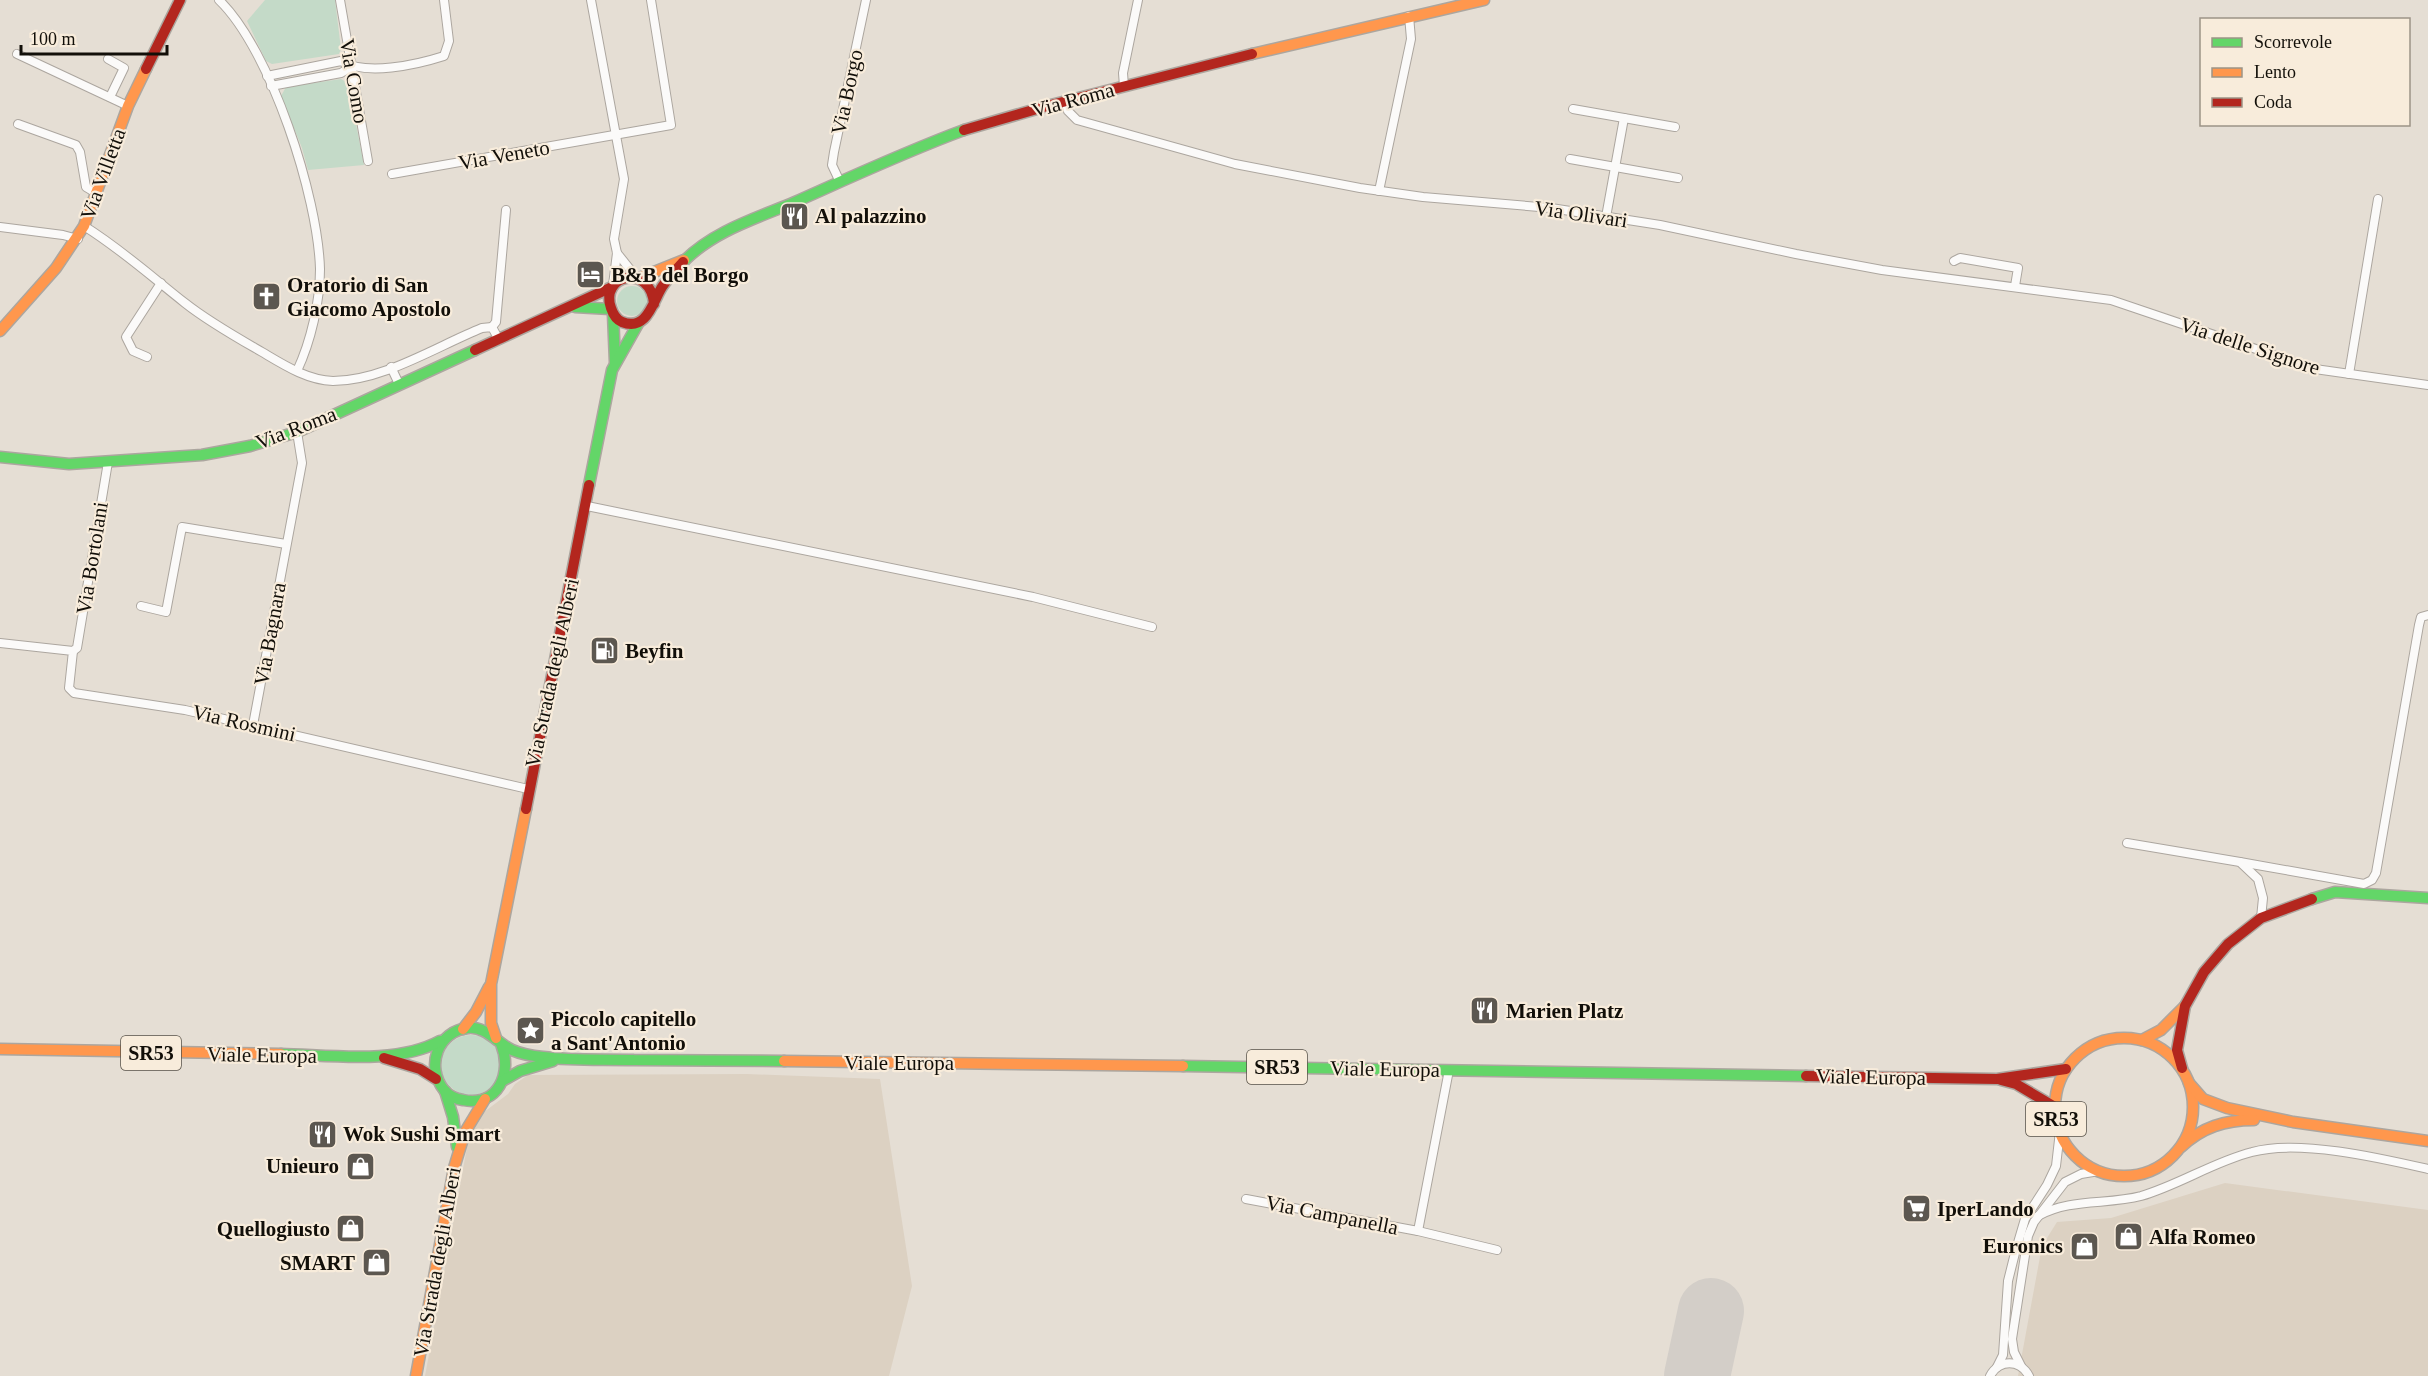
<svg xmlns="http://www.w3.org/2000/svg" width="2428" height="1376" font-family="Georgia,serif">
<style>
.industrial{fill:#dcd1c2}
.green{fill:#c4dac8}
.lines{fill:none;stroke-linecap:round;stroke-linejoin:round}
.runway{stroke:#d3cec8;stroke-width:66}
.street-casing{stroke:#aca69f;stroke-width:10}
.fast-casing{stroke:#aca69f;stroke-width:13}
.slow-casing{stroke:#aca69f;stroke-width:13}
.jam-casing{stroke:#aca69f;stroke-width:13}
.street{stroke:#fbfaf9;stroke-width:8}
.fast{stroke:#63d668;stroke-width:10}
.slow{stroke:#ff974d;stroke-width:10}
.jam{stroke:#b3261e;stroke-width:10}
.labels{text-anchor:middle;stroke-width:4.5;stroke-linejoin:round;paint-order:stroke}
.shield{fill:#f8ecdb;stroke:#575148;stroke-width:1.5}
.shield-label{font-size:20px;font-weight:bold;fill:#120f09}
.street-label{font-size:21px;fill:#120f09;stroke:#f8ecdb}
.poi-label{font-size:21px;font-weight:bold;fill:#120f09;stroke:#f8ecdb;text-anchor:start}
</style>
<rect width="100%" height="100%" fill="#e5ded4"/>
<g class="industrial">
<path d="M747,1074L880,1079L912,1286L889,1376H425L470,1131L476,1118L508,1094L515,1084L528,1075Z"/>
<path d="M2225,1183L2428,1210V1376H2018L2042,1246L2057,1222L2111,1218Z"/>
</g>
<g class="green">
<path d="M265,0H335L341,49L339,54L272,64L266,61L247,21Z"/>
<path d="M341,79L348,83L364,165L308,170L302,148L281,96L286,87Z"/>
<circle cx="632" cy="301" r="15"/>
<circle cx="471" cy="1065" r="30"/>
</g>
<g class="lines">
<path class="runway" d="M1697,1376L1711,1311"/>
<defs>
<g id="street">
<path d="M219,0C271,50 318,197 320,269C320,302 311,341 297,371"/>
<path d="M340,0L368,161"/>
<path d="M591,0L624,179L614,239L617,253L613,285"/>
<path d="M17,54L128,106"/>
<path d="M108,59L124,68L110,97"/>
<path d="M267,76L341,61C366,76 416,65 444,56L449,41L444,0"/>
<path d="M271,86L341,73L351,67"/>
<path d="M1124,86L1123,73L1138,0"/>
<path d="M1065,101L1068,111L1077,120L1235,164L1360,188L1423,197L1551,208L1660,225L1796,254L1882,270L2111,300L2315,369L2428,385"/>
<path d="M1573,109L1675,127"/>
<path d="M18,124L76,145L80,152L86,187L96,193"/>
<path d="M1570,159L1678,178"/>
<path d="M392,174L671,125L651,0"/>
<path d="M840,182L832,165L834,152L866,0"/>
<path d="M1379,191L1411,39L1409,16"/>
<path d="M1606,217L1624,118"/>
<path d="M84,226C121,249 152,277 185,303C209,322 236,337 262,352C284,365 307,380 333,381C383,381 437,346 482,328L492,327L499,340"/>
<path d="M0,227L63,235L78,239"/>
<path d="M617,253L637,278"/>
<path d="M1954,261L1960,258L2018,268L2015,286"/>
<path d="M492,327L496,322L506,210"/>
<path d="M147,357L133,351L126,337L161,283"/>
<path d="M391,367L399,384"/>
<path d="M2349,374L2378,199"/>
<path d="M587,506L1033,597L1152,627"/>
<path d="M141,606L166,612L182,527L286,544"/>
<path d="M0,643L73,651L69,688L74,693L185,710L528,789"/>
<path d="M73,651L77,648L108,462"/>
<path d="M253,725L302,463L297,432"/>
<path d="M2127,843L2240,862L2258,879L2263,898L2261,918"/>
<path d="M2240,862L2364,884L2372,880L2376,873L2419,625L2421,617L2428,615"/>
<path d="M1246,1199L1418,1231L1449,1070"/>
<path d="M2038,1216C2070,1198 2107,1205 2141,1196C2179,1185 2213,1162 2252,1152C2298,1139 2380,1158 2428,1169"/>
<path d="M1418,1231L1497,1250"/>
<path d="M2021,1366L2014,1352L2012,1339L2028,1236L2034,1222L2065,1182L2081,1174L2099,1171"/>
<path d="M1997,1367L2003,1355L2008,1281L2015,1253L2025,1219L2047,1185L2056,1166L2060,1131"/>
<path d="M1990,1376C1999,1359 2020,1359 2029,1376"/>
</g>
<g id="fast">
<path d="M683,262C713,231 757,218 795,202C851,177 907,151 964,130"/>
<path d="M575,307L610,309"/>
<path d="M613,314L615,362"/>
<path d="M0,457L69,464L202,455L250,446L297,432L475,350"/>
<path d="M589,485L612,370L639,322"/>
<path d="M2312,899L2335,892L2428,898"/>
<path d="M501,1044C513,1073 498,1107 463,1100C456,1099 449,1096 444,1090C425,1066 438,1031 468,1028C486,1026 497,1043 512,1050C521,1054 532,1056 543,1057C573,1061 603,1059 634,1060C684,1060 734,1061 784,1061"/>
<path d="M281,1054C330,1055 396,1065 440,1041"/>
<path d="M1183,1066L1806,1076"/>
<path d="M504,1080L520,1071L553,1061"/>
<path d="M445,1091L453,1117L457,1147"/>
</g>
<g id="slow">
<path d="M1252,54L1484,0"/>
<path d="M639,278L684,260"/>
<path d="M0,331L56,268L84,226L128,106L146,69"/>
<path d="M463,1029L476,1012L489,987"/>
<path d="M496,1038L491,1023V984L526,809"/>
<circle cx="2124" cy="1107" r="69"/>
<path d="M2142,1040L2161,1030L2185,1006"/>
<path d="M0,1049L281,1054"/>
<path d="M784,1061L1183,1066"/>
<path d="M2189,1083L2203,1099L2227,1108L2293,1122L2428,1141"/>
<path d="M2181,1147C2202,1127 2225,1120 2254,1120"/>
<path d="M416,1376L454,1168L465,1132L485,1099"/>
</g>
<g id="jam">
<path d="M146,69L180,0"/>
<path d="M964,130L1047,106L1252,54"/>
<path d="M654,304C651,263 599,274 611,308C613,314 617,320 622,322C647,332 653,301 662,287C668,278 676,270 683,262"/>
<path d="M475,350L612,287"/>
<path d="M526,809L589,485"/>
<path d="M384,1058L420,1069L436,1079"/>
<path d="M2182,1068L2177,1050L2185,1006L2204,972L2228,944L2261,918L2312,899"/>
<path d="M1806,1076L1997,1079L2066,1069"/>
<path d="M2001,1080L2016,1084L2055,1107"/>
</g>
</defs>
<use href="#street" class="street-casing"/>
<use href="#fast" class="fast-casing"/>
<use href="#slow" class="slow-casing"/>
<use href="#jam" class="jam-casing"/>
<use href="#street" class="street"/>
<use href="#fast" class="fast"/>
<use href="#slow" class="slow"/>
<use href="#jam" class="jam"/>
</g>
<defs>
<symbol id="restaurant-square" viewBox="-11 -11 22 22"><rect x="-9" y="-9" width="18" height="18" rx="4" fill="#5c5750" stroke="#f8ecdb"/><path d="M-5-6h1v4h1v-4h1v4h1v-4h1v5L-1.5 .5V6h-2V.5L-5-1ZM5-6V6H3V1.5H1.5Q1.5-4 5-6Z" fill="#fff"/></symbol>
<symbol id="hotel-square" viewBox="-11 -11 22 22"><rect x="-9" y="-9" width="18" height="18" rx="4" fill="#5c5750" stroke="#f8ecdb"/><path d="M-6-4.5h1.5V1H6V5H4.5V3h-9V5H-6ZM-4 0a1.8 1.8 0 1 1 3.6 0ZM.5 0V-2.5h3Q6-2.5 6 0Z" fill="#fff"/></symbol>
<symbol id="church-square" viewBox="-11 -11 22 22"><rect x="-9" y="-9" width="18" height="18" rx="4" fill="#5c5750" stroke="#f8ecdb"/><path d="M-1.2-6h2.4v3.5h3.3v2.4h-3.3V6h-2.4V-.1h-3.3v-2.4h3.3Z" fill="#fff"/></symbol>
<symbol id="fuel-square" viewBox="-11 -11 22 22"><rect x="-9" y="-9" width="18" height="18" rx="4" fill="#5c5750" stroke="#f8ecdb"/><path d="M-5.5-6h7V0h2V4h1.3V-2.5L3-4.5l.8-.8L6-3V5H2.5V1h-1V6h-7ZM-4.2-4.7v3.2H.2V-4.7Z" fill="#fff"/></symbol>
<symbol id="sight-square" viewBox="-11 -11 22 22"><rect x="-9" y="-9" width="18" height="18" rx="4" fill="#5c5750" stroke="#f8ecdb"/><path d="M0-6L1.8-2.2L6-1.7L2.9 1.2L3.7 5.4L0 3.3L-3.7 5.4L-2.9 1.2L-6-1.7L-1.8-2.2Z" fill="#fff"/></symbol>
<symbol id="shop-square" viewBox="-11 -11 22 22"><rect x="-9" y="-9" width="18" height="18" rx="4" fill="#5c5750" stroke="#f8ecdb"/><path d="M-5-2.5h2.3a2.7 3.5 0 0 1 5.4 0H5L5.5 6h-11ZM-1.5-2.5h3a1.5 2.3 0 0 0-3 0Z" fill="#fff"/></symbol>
<symbol id="supermarket-square" viewBox="-11 -11 22 22"><rect x="-9" y="-9" width="18" height="18" rx="4" fill="#5c5750" stroke="#f8ecdb"/><path d="M-6-5.5h2.5l.6 2H6L4.5 2H-2.5L-4.4-4H-6ZM-1.5 3.2a1.3 1.3 0 1 0 .1 0ZM3 3.2a1.3 1.3 0 1 0 .1 0Z" fill="#fff"/></symbol>
</defs>
<g fill-rule="evenodd">
<use href="#restaurant-square" x="778" y="200" width="33" height="33"/>
<use href="#hotel-square" x="574" y="258" width="33" height="33"/>
<use href="#church-square" x="250" y="280" width="33" height="33"/>
<use href="#fuel-square" x="588" y="634" width="33" height="33"/>
<use href="#restaurant-square" x="1468" y="994" width="33" height="33"/>
<use href="#sight-square" x="514" y="1014" width="33" height="33"/>
<use href="#restaurant-square" x="306" y="1118" width="33" height="33"/>
<use href="#shop-square" x="344" y="1150" width="33" height="33"/>
<use href="#supermarket-square" x="1900" y="1192" width="33" height="33"/>
<use href="#shop-square" x="334" y="1212" width="33" height="33"/>
<use href="#shop-square" x="2112" y="1220" width="33" height="33"/>
<use href="#shop-square" x="2068" y="1230" width="33" height="33"/>
<use href="#shop-square" x="360" y="1246" width="33" height="33"/>
</g>
<g class="labels">
<g class="shield">
<rect x="121" y="1036" width="60" height="34" rx="4.5"/>
<rect x="1247" y="1050" width="60" height="34" rx="4.5"/>
<rect x="2026" y="1102" width="60" height="34" rx="4.5"/>
</g>
<g class="shield-label">
<text x="151" y="1060">SR53</text>
<text x="1277" y="1074">SR53</text>
<text x="2056" y="1126">SR53</text>
</g>
<g class="street-label">
<text transform="translate(354 81) rotate(80)" y="7">Via Como</text>
<text transform="translate(847 92) rotate(-78)" y="7">Via Borgo</text>
<text transform="translate(1073 100) rotate(-15)" y="7">Via Roma</text>
<text transform="translate(504 155) rotate(-10)" y="7">Via Veneto</text>
<text transform="translate(103 174) rotate(-70)" y="7">Via Villetta</text>
<text transform="translate(1581 214) rotate(8)" y="7">Via Olivari</text>
<text transform="translate(2250 346) rotate(18)" y="7">Via delle Signore</text>
<text transform="translate(296 428) rotate(-21)" y="7">Via Roma</text>
<text transform="translate(92 558) rotate(-81)" y="7">Via Bortolani</text>
<text transform="translate(270 634) rotate(-80)" y="7">Via Bagnara</text>
<text transform="translate(552 673) rotate(-78)" y="7">Via Strada degli Alberi</text>
<text transform="translate(244 723) rotate(13)" y="7">Via Rosmini</text>
<text transform="translate(262 1055) rotate(1)" y="7">Viale Europa</text>
<text x="899" y="1070">Viale Europa</text>
<text transform="translate(1385 1069) rotate(1)" y="7">Viale Europa</text>
<text transform="translate(1871 1077) rotate(1)" y="7">Viale Europa</text>
<text transform="translate(1332 1215) rotate(11)" y="7">Via Campanella</text>
<text transform="translate(437 1262) rotate(-80)" y="7">Via Strada degli Alberi</text>
</g>
<g class="poi-label">
<text x="815" y="223">Al palazzino</text>
<text x="611" y="282">B&amp;B del Borgo</text>
<text x="287" y="292">Oratorio di San<tspan x="287" dy="24">Giacomo Apostolo</tspan></text>
<text x="625" y="658">Beyfin</text>
<text x="1506" y="1018">Marien Platz</text>
<text x="551" y="1026">Piccolo capitello<tspan x="551" dy="24">a Sant'Antonio</tspan></text>
<text x="343" y="1141">Wok Sushi Smart</text>
<text x="339" y="1173" text-anchor="end">Unieuro</text>
<text x="1937" y="1216">IperLando</text>
<text x="330" y="1236" text-anchor="end">Quellogiusto</text>
<text x="2149" y="1244">Alfa Romeo</text>
<text x="2063" y="1253" text-anchor="end">Euronics</text>
<text x="355" y="1270" text-anchor="end">SMART</text>
</g>
</g>
<rect x="2200" y="18" width="210" height="108" fill="#f8ecdb" stroke="#9c9487" stroke-width="1.5"/>
<rect x="2212" y="38" width="30" height="9" fill="#63d668" stroke="#9c9487" stroke-width="1.5"/>
<text x="2254" y="48" font-size="18" fill="#120f09">Scorrevole</text>
<rect x="2212" y="68" width="30" height="9" fill="#ff974d" stroke="#9c9487" stroke-width="1.5"/>
<text x="2254" y="78" font-size="18" fill="#120f09">Lento</text>
<rect x="2212" y="98" width="30" height="9" fill="#b3261e" stroke="#9c9487" stroke-width="1.5"/>
<text x="2254" y="108" font-size="18" fill="#120f09">Coda</text>
<path d="M21 45v9h146v-9" fill="none" stroke="#120f09" stroke-width="3"/>
<text x="30" y="45" font-size="18" fill="#120f09" stroke="#f8ecdb" stroke-width="4.5" paint-order="stroke">100 m</text>
</svg>
